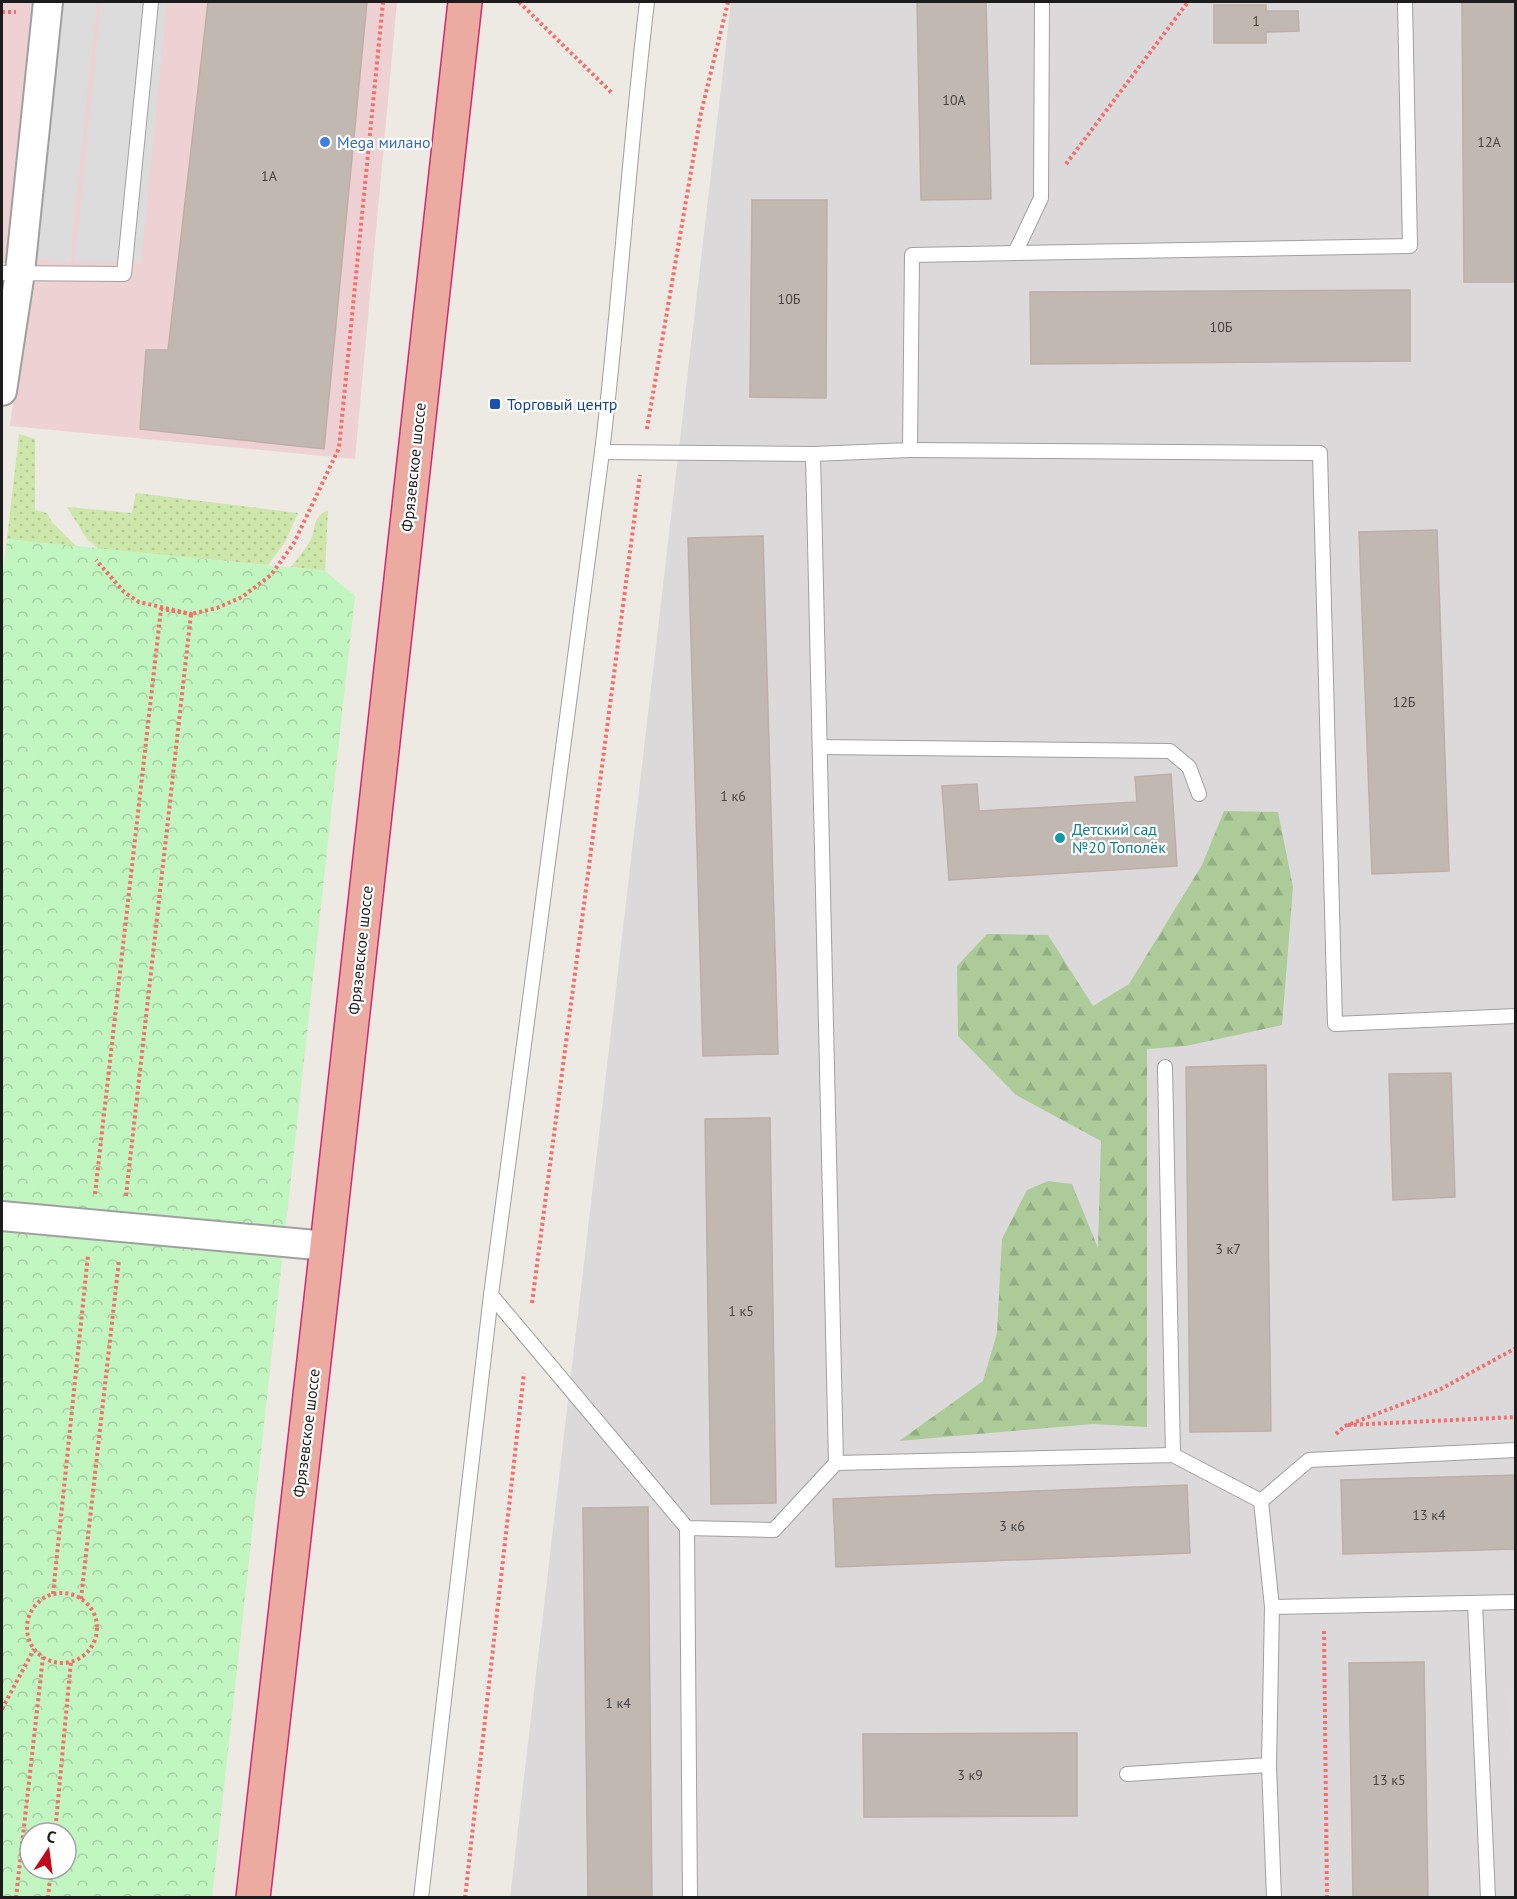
<svg xmlns="http://www.w3.org/2000/svg" width="1517" height="1899" font-family="'PT Sans',sans-serif">
<style>
.residential{fill:#dbd9da}
.commercial{fill:#eed2d3}
.grass{fill:url(#grass-dots)}
.forest{fill:url(#forest-firs)}
.park{fill:url(#park-crowns);fill-rule:evenodd}
.parking{fill:#dcdcdc}
.building{fill:#c2b8b2;stroke:#beaea6;stroke-width:1.5}
.lines{fill:none;stroke-linecap:round;stroke-linejoin:round}
.service-casing{stroke:#a0a0a0;stroke-width:16}
.minor-casing{stroke:#a0a0a0;stroke-width:32}
.trunk-casing{stroke:#d02b72;stroke-width:36}
.path{stroke:#f3706e;stroke-width:4;stroke-dasharray:3 3;stroke-linecap:butt}
.service{stroke:#fff;stroke-width:14}
.minor{stroke:#fff;stroke-width:28}
.trunk{stroke:#ecaba1;stroke-width:33}
.shop-dot{fill:#3f7fe0;stroke:#fff;stroke-width:2}
.transit-dot{fill:#1a4fb4;stroke:#fff;stroke-width:2}
.culture-dot{fill:#0f9aa8;stroke:#fff;stroke-width:2}
.labels{text-anchor:middle;stroke-width:4.5;stroke-linejoin:round;paint-order:stroke}
.number-label{font-size:14px;fill:#464342}
.shop-label{font-size:16px;fill:#366cbe;stroke:#fff;text-anchor:start}
.transit-label{font-size:16px;fill:#164399;stroke:#fff;text-anchor:start}
.street-label{font-size:16px;fill:#1c1c1c;stroke:#fff}
.culture-label{font-size:16px;fill:#0d838f;stroke:#fff;text-anchor:start}
</style>
<defs>
<pattern id="grass-dots" width="8" height="8" patternUnits="userSpaceOnUse" patternTransform="scale(1.5)"><rect width="8" height="8" fill="#cde6aa"/><path d="M2 2h.1M6 6h.1" fill="none" stroke="#afc592" stroke-width="1.8" stroke-linecap="round"/></pattern>
<pattern id="forest-firs" width="22" height="20" patternUnits="userSpaceOnUse" patternTransform="scale(1.5)"><rect width="22" height="20" fill="#accb99"/><path d="M5 1l3.5 6h-7zM16 11l3.5 6h-7z" fill="#93ae83"/></pattern>
<pattern id="park-crowns" width="20" height="18" patternUnits="userSpaceOnUse" patternTransform="scale(1.5)"><rect width="20" height="18" fill="#c1f6c0"/><path d="M2 6a3 3 0 1 1 6 0M12 15a3 3 0 1 1 6 0" fill="none" stroke="#a5d2a4"/></pattern>
</defs>
<rect width="100%" height="100%" fill="#ede9e3"/>
<path class="residential" d="M731,2H1515V1897L510,1898Z"/>
<path class="commercial" d="M2,2H397L355,459L10,426L31,263H2Z"/>
<g class="grass">
<path d="M19,434L35,439V510L47,513L52,522L78,548L7,539Z"/>
<path d="M136,493L298,513L285,542L268,565L99,549L87,539L67,507L132,513Z"/>
<path d="M328,510L325,571L291,567C297,559 304,551 309,543C318,529 309,520 328,510Z"/>
</g>
<path class="forest" d="M1224,811L1278,812L1293,887L1282,1025L1186,1046L1147,1049V1427L1093,1424L899,1441L983,1381L997,1333L1002,1239L1027,1190L1048,1181L1072,1184L1098,1248L1101,1141L1016,1095L958,1036L957,966L987,934L1048,935L1093,1006L1129,984L1202,865Z"/>
<path class="park" d="M7,539L325,571L355,596L212,1897L2,1898V577ZM30,1833H66V1869H30Z"/>
<g class="parking">
<path d="M60,2H97L70,262L33,258Z"/>
<path d="M101,2H167L141,263L75,261Z"/>
<path d="M1508,1689H1516L1515,1848Z"/>
</g>
<g class="building">
<path d="M208,2H367L324,449L140,429L146,350H168Z"/>
<path d="M917,2H986L991,199L921,200Z"/>
<path d="M1462,2H1516V282H1464Z"/>
<path d="M1214,5H1266V11H1298L1299,31L1266,32V43H1214Z"/>
<path d="M752,200H827L826,398L750,397Z"/>
<path d="M1410,290V361L1031,364L1030,292Z"/>
<path d="M1437,530L1449,871L1372,874L1359,532Z"/>
<path d="M763,536L778,1054L703,1056L688,538Z"/>
<path d="M1171,774L1177,866L949,880L942,786L977,784L979,811L1137,802L1135,777Z"/>
<path d="M1266,1065L1271,1431L1190,1432L1186,1067Z"/>
<path d="M1451,1073L1455,1197L1393,1200L1389,1074Z"/>
<path d="M770,1118L776,1503L711,1504L705,1119Z"/>
<path d="M1516,1475V1549L1343,1554L1341,1480Z"/>
<path d="M1187,1485L1190,1553L836,1567L833,1499Z"/>
<path d="M648,1507L652,1898H588L583,1508Z"/>
<path d="M1424,1662L1428,1898H1353L1349,1663Z"/>
<path d="M1077,1733V1816L864,1817L863,1734Z"/>
</g>
<g class="lines">
<defs>
<g id="service">
<path d="M1015,253L1041,198L1042,2"/>
<path d="M2,273L124,274L151,2"/>
<path d="M910,450L1320,453L1335,1024L1516,1016"/>
<path d="M602,452L813,454L910,450L912,255L1410,246L1405,2"/>
<path d="M820,747L1170,751L1189,767L1199,794"/>
<path d="M1165,1067L1173,1455"/>
<path d="M491,1295L687,1528L774,1530L836,1463L813,454"/>
<path d="M836,1463L1173,1455L1261,1501L1309,1460L1516,1450"/>
<path d="M1261,1501L1272,1607L1269,1765L1274,1898"/>
<path d="M687,1528L690,1898"/>
<path d="M1475,1603L1488,1898"/>
<path d="M1272,1607L1516,1602"/>
<path d="M1127,1774L1269,1765"/>
<path d="M421,1898L491,1295L602,452C620,302 629,151 647,2"/>
</g>
<g id="minor">
<path d="M2,391L20,272L48,2"/>
<path d="M2,1216L327,1246"/>
</g>
<path id="trunk" d="M253,1898L327,1246L465,2"/>
</defs>
<use href="#service" class="service-casing"/>
<use href="#minor" class="minor-casing"/>
<use href="#trunk" class="trunk-casing"/>
<g class="path">
<path d="M519,2L613,94"/>
<path d="M2,12H16"/>
<path d="M1066,164L1188,2"/>
<path d="M647,429L701,113L728,2"/>
<path d="M95,1194L161,609L191,614L139,602L124,592L96,560"/>
<path d="M126,1196L191,614L217,608L242,597L271,575L294,543L339,448L383,2"/>
<path d="M532,1303L640,475"/>
<path d="M1348,1425L1516,1417"/>
<path d="M1336,1434L1345,1426L1439,1390L1516,1348"/>
<circle cx="62" cy="1628" r="35"/>
<path d="M53,1594L88,1255"/>
<path d="M81,1599L119,1260"/>
<path d="M1324,1631L1327,1898"/>
<path d="M2,1709L34,1649"/>
<path d="M55,1833L71,1661"/>
<path d="M16,1898L43,1657"/>
<path d="M48,1898L51,1869"/>
<path d="M465,1898L524,1373"/>
</g>
<use href="#service" class="service"/>
<use href="#minor" class="minor"/>
<use href="#trunk" class="trunk"/>
</g>
<circle class="shop-dot" cx="325" cy="142" r="6"/>
<rect class="transit-dot" x="489" y="398" width="12" height="12" rx="3"/>
<circle class="culture-dot" cx="1060" cy="838" r="6"/>
<g class="labels">
<g class="number-label">
<text x="1256" y="26">1</text>
<text x="954" y="105">10А</text>
<text x="1489" y="147">12А</text>
<text x="269" y="181">1А</text>
<text x="789" y="304">10Б</text>
<text x="1221" y="332">10Б</text>
<text x="1404" y="707">12Б</text>
<text x="733" y="801">1 к6</text>
<text x="1228" y="1254">3 к7</text>
<text x="741" y="1316">1 к5</text>
<text x="1429" y="1520">13 к4</text>
<text x="1012" y="1531">3 к6</text>
<text x="618" y="1708">1 к4</text>
<text x="970" y="1780">3 к9</text>
<text x="1389" y="1785">13 к5</text>
</g>
<g class="shop-label">
<text x="337" y="148">Mega милано</text>
</g>
<g class="transit-label">
<text x="507" y="410">Торговый центр</text>
</g>
<g class="street-label">
<text transform="translate(413 467) rotate(-84)" y="6">Фрязевское шоссе</text>
<text transform="translate(360 950) rotate(-84)" y="6">Фрязевское шоссе</text>
<text transform="translate(306 1433) rotate(-83)" y="6">Фрязевское шоссе</text>
</g>
<g class="culture-label">
<text x="1072" y="835">Детский сад<tspan x="1072" dy="18">№20 Тополёк</tspan></text>
</g>
</g>
<rect width="1517" height="1899" fill="none" stroke="#1c1c1c" stroke-width="6"/>
<g transform="translate(48 1851) rotate(13)"><circle r="28" fill="#ffffff" stroke="#a4a4a4" stroke-width="1.5"/>
<path d="M0-4.5L10 22L0 15L-10 22Z" fill="#c00919"/>
<text y="-9" font-size="16" font-weight="bold" text-anchor="middle" fill="#1c1c1c">С</text>
</g>
</svg>
